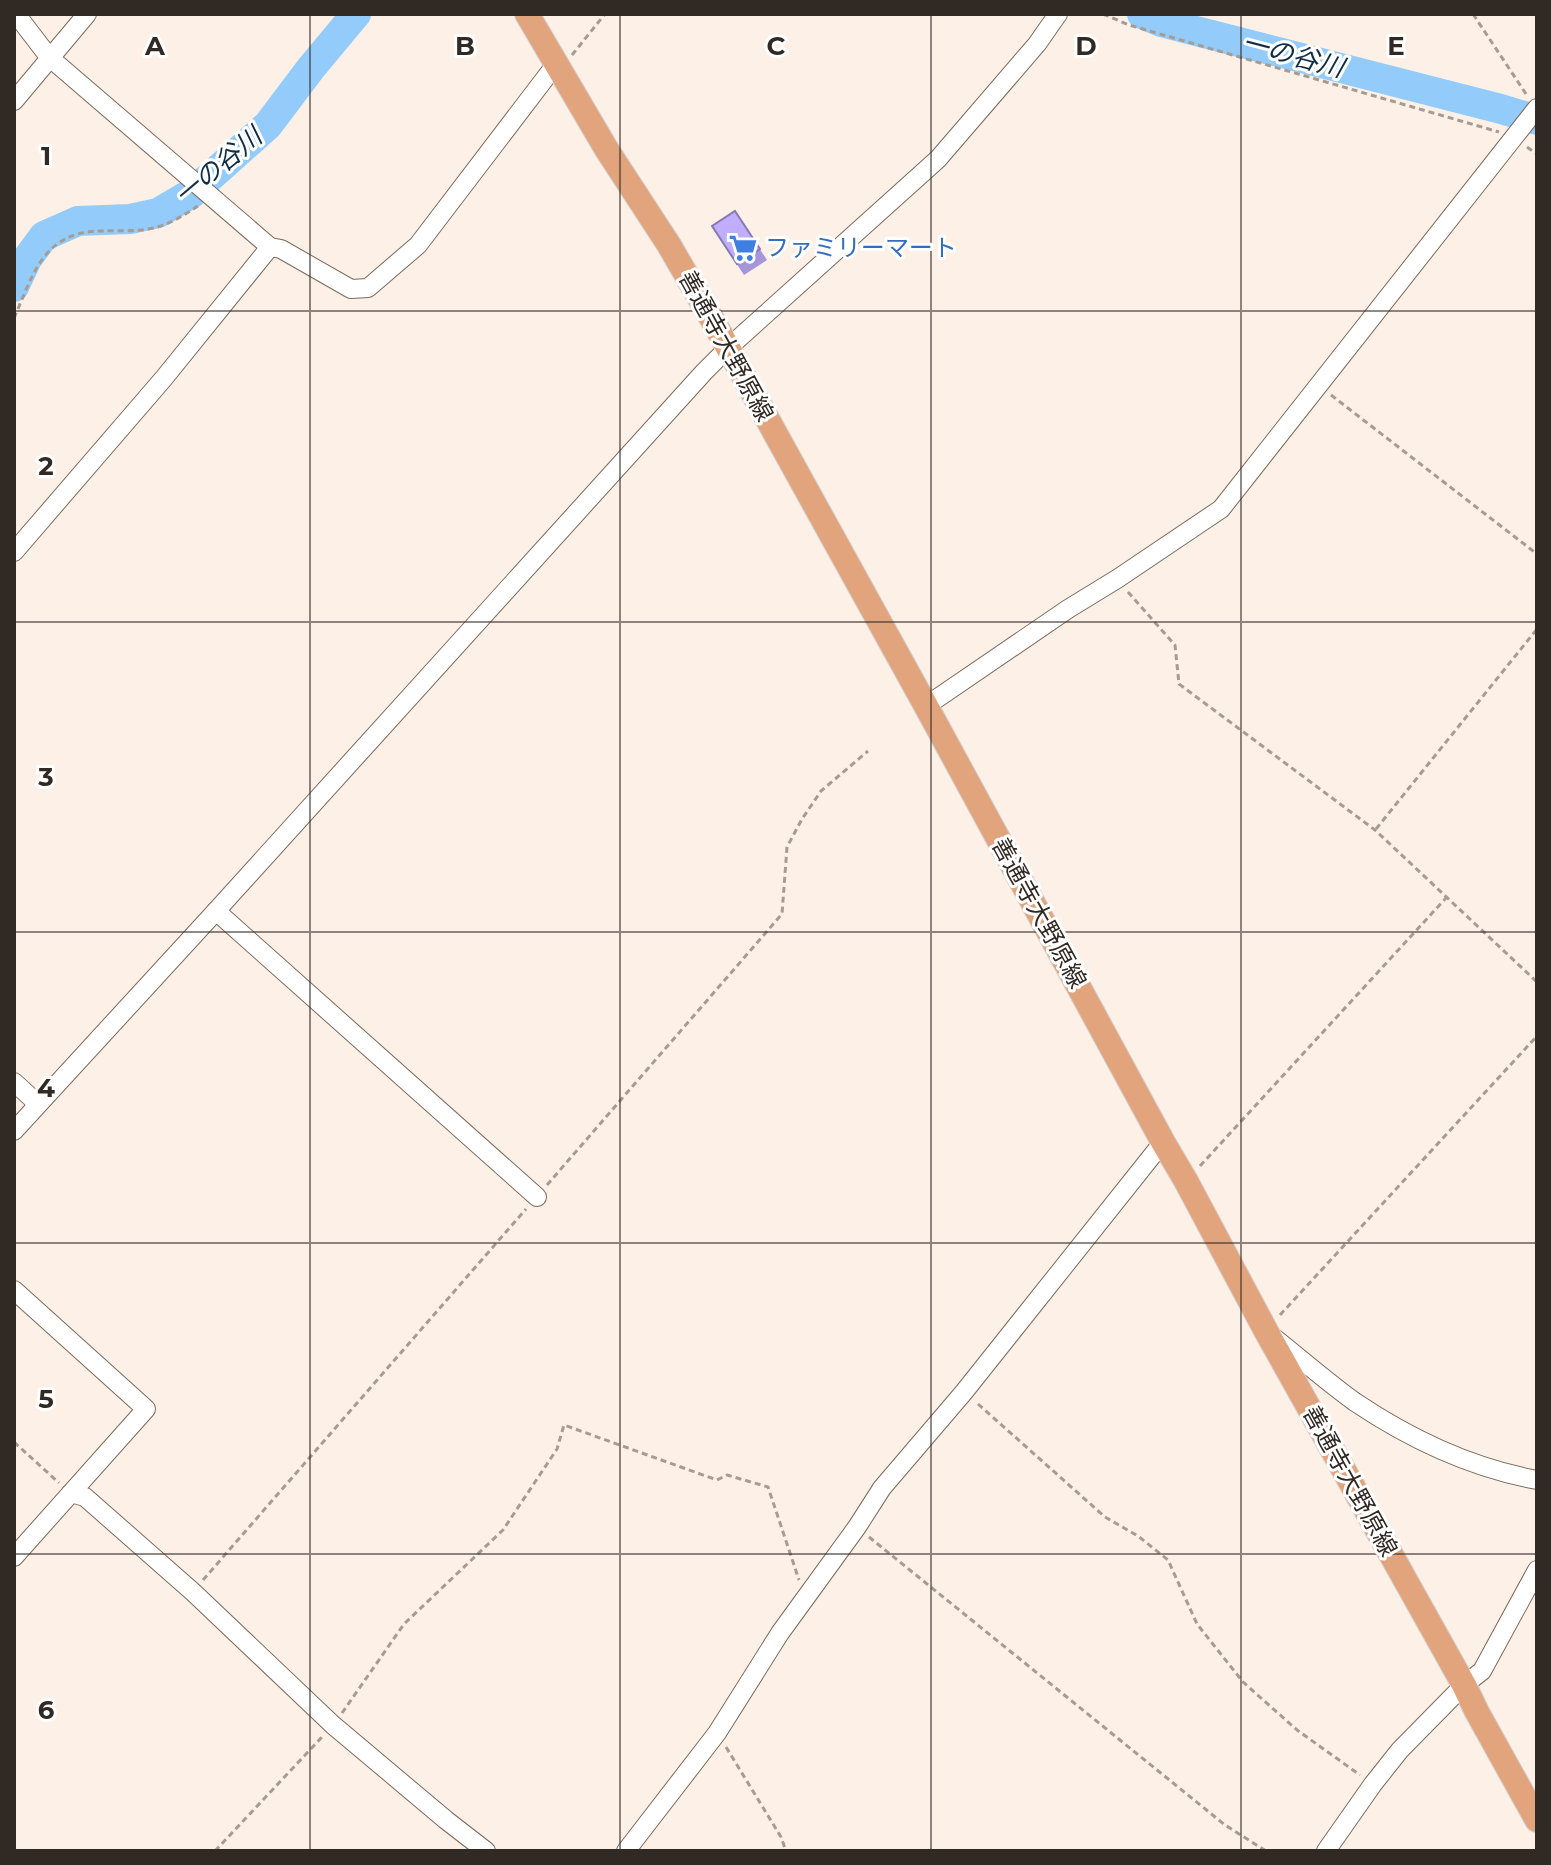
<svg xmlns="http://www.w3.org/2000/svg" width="1551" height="1865" font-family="Montserrat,'Noto Sans JP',sans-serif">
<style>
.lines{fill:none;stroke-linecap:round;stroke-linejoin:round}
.river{stroke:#93cbfb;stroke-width:30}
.minor-casing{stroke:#7b6a5c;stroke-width:20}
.major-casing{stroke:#d2d0cf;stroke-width:26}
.path{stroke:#a79c94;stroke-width:3;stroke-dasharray:6 4;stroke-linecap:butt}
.minor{stroke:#fff;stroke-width:18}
.major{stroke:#e2a47d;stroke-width:24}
.wall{fill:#a596da}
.building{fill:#c0aefd;stroke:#867ab1;stroke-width:2}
.grid{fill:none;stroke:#312924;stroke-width:2;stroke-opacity:0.55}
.labels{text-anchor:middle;stroke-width:6;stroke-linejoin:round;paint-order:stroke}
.shop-label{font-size:24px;fill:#366cbe;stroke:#fff;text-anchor:start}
.street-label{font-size:24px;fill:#312924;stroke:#fff}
.water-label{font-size:26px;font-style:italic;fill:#0f2e46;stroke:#fff}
.grid-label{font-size:26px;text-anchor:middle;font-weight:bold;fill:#312924;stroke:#fff;stroke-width:6;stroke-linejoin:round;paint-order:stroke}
</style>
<rect width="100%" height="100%" fill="#fdf0e7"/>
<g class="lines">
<g class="river">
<path d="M1142,14L1161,22L1501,109L1537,120"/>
<path d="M14,287L27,259L44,236L78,221L130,219L158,213L192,193L268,125L311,68L356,14"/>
</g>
<defs>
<g id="minor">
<path d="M16,14L49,57L270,247L281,249L351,289L368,288L418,245L556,64"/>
<path d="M14,101L87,14"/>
<path d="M14,552L164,378L270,247"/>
<path d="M926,706L1068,609L1117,579L1221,509L1537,108"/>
<path d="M216,911L537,1197"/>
<path d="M14,1082L38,1104"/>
<path d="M14,1131L216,911L704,372L728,348L938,159L1037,44L1058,14"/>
<path d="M14,1290L146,1409L14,1557"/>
<path d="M1272,1336C1300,1358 1327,1382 1355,1402C1410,1439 1472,1468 1537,1480"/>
<path d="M71,1493L85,1497L193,1592L333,1725L446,1820L486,1851"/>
<path d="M626,1851L717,1733L780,1633L857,1527L882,1488L964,1392L1163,1142"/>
<path d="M1326,1851L1373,1784L1400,1750L1464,1685L1482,1671L1537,1570"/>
</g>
<path id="major" d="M527,14L607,150L669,245L717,328L926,706L1163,1142L1186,1181L1266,1331L1464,1685L1477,1712L1537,1820"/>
</defs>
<use href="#minor" class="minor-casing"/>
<use href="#major" class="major-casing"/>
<g class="path">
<path d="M1103,14L1129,25L1499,132"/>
<path d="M1473,14L1526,94"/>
<path d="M572,55L605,14"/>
<path d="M1527,147L1537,154"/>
<path d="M14,318C23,298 31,274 44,257C75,218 113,237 154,228C170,224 184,215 198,206"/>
<path d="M1331,395L1537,554"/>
<path d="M1128,592L1175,645L1179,684L1375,830L1537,982"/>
<path d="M1376,829L1537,629"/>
<path d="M1200,1166L1446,898"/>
<path d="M547,1185L782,914L787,847L802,819L821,791L868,751"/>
<path d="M1280,1315L1537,1036"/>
<path d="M978,1404L1105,1517L1138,1536L1168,1560L1197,1624L1243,1682L1297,1730L1360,1775"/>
<path d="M14,1442L59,1483"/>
<path d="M869,1537L1225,1825L1266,1851"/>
<path d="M203,1580L526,1209"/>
<path d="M342,1713L404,1624L503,1530L557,1449L564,1425L717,1480L727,1475L768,1487L799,1580"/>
<path d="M726,1747L781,1837L786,1851"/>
<path d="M215,1851L322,1737"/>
</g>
<use href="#minor" class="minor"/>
<use href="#major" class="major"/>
</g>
<path class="wall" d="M735,211L767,260L744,275L712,226Z"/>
<path class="building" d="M735,211L760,249L737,264L712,226Z"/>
<path class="grid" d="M310,14V1851M620,14V1851M931,14V1851M1241,14V1851M14,311H1537M14,622H1537M14,932H1537M14,1243H1537M14,1554H1537"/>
<defs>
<symbol id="supermarket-bare" viewBox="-9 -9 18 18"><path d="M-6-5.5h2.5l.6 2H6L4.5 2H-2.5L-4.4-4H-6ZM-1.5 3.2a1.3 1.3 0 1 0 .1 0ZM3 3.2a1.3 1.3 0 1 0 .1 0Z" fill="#3f7fe0" stroke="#fff" stroke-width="2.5" paint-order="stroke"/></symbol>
</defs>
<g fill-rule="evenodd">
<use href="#supermarket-bare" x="723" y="228" width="40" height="40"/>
</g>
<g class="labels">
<g class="shop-label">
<text x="765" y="256">ファミリーマート</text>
</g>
<g class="street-label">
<text transform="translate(726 346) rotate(61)" y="8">善通寺大野原線</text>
<text transform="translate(1039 913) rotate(61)" y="8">善通寺大野原線</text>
<text transform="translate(1350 1481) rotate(61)" y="8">善通寺大野原線</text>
</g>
<g class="water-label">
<text transform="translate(1293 55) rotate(15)" y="9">一の谷川</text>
<text transform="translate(218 166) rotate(-40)" y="9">一の谷川</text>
</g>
</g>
<g class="grid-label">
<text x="155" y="55">A</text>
<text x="465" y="55">B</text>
<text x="776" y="55">C</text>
<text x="1086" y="55">D</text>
<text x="1396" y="55">E</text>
<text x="46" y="165">1</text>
<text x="46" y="475">2</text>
<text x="46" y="786">3</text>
<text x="46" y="1097">4</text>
<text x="46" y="1408">5</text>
<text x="46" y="1719">6</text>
</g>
<rect width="1551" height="1865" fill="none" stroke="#312924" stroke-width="32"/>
</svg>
